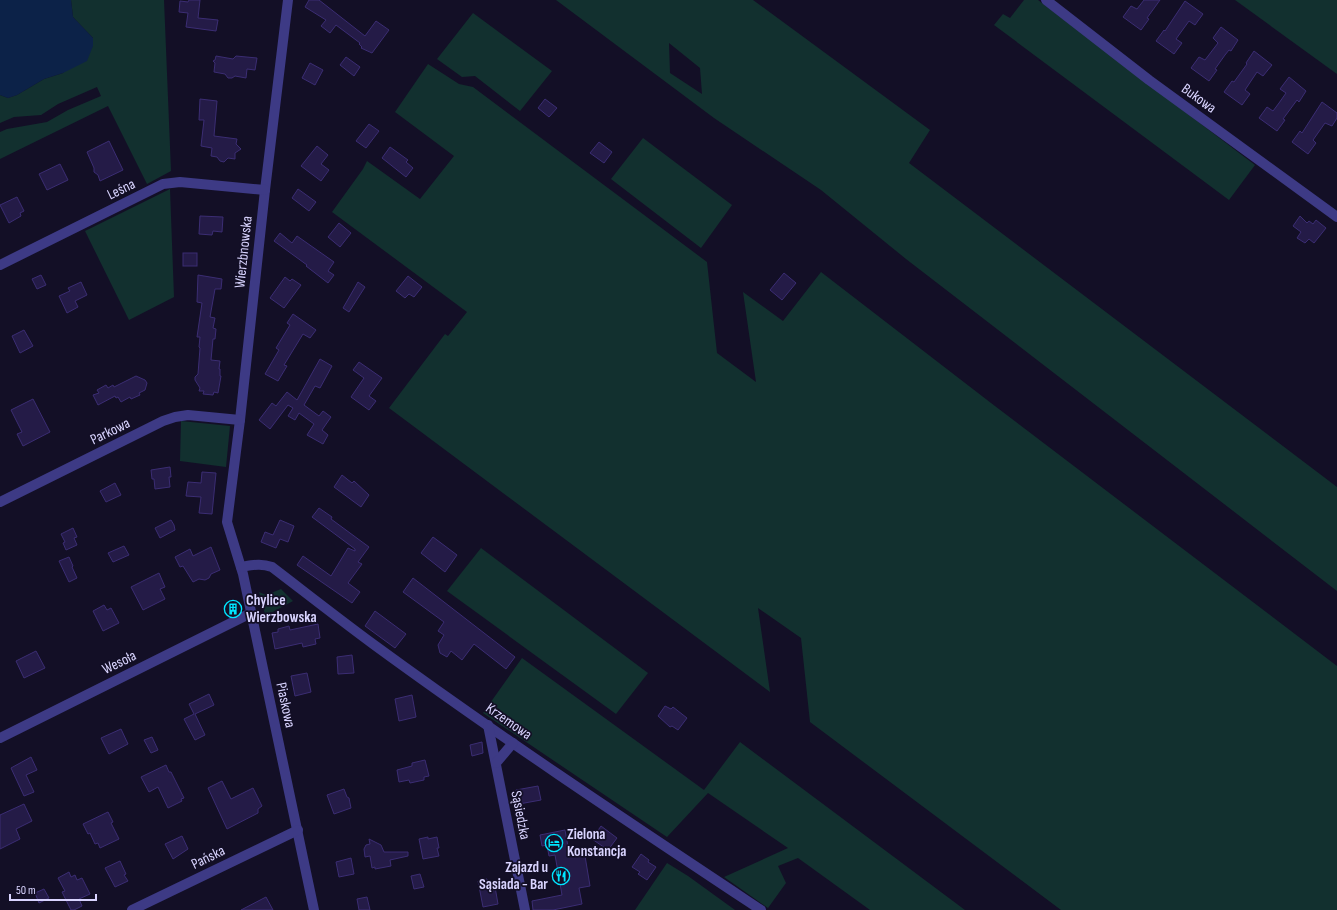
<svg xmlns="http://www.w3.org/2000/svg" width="1337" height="910" font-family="'Sofia Sans Condensed',sans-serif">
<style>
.green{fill:#12302f;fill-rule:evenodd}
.water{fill:#0c2248}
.building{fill:#241b47;stroke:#3b2d73}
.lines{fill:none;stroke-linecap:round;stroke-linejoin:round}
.minor{stroke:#3d3a85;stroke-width:10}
.labels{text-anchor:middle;stroke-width:3.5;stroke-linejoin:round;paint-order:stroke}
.street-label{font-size:15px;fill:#d9d4ff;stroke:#130f26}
.poi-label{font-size:15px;font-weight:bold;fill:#d9d4ff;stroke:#130f26;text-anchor:start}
</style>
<rect width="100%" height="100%" fill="#130f26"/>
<g class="green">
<path d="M71,0H164L171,171L147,184L108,106L0,159V132L7,129L47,122L68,110L101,96L97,87L58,104L41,115L14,117L0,123V95L8,98L17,95L44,79L63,73L93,38L73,17Z"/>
<path d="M556,0H753L930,130L909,163L1337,487V591L906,259L821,190L714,118ZM669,43L700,68L702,94L670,73Z"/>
<path d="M1024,0H1038L1255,165L1229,200L994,25L1003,14L1010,18Z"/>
<path d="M1235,0H1337V74Z"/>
<path d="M473,13L552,71L520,111L475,76L462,77L437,59Z"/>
<path d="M428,64L459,84L473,87L707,262L717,353L756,382L743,292L783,321L821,272L991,403L1337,666V910H1061L810,722L801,638L758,608L770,692L389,408L445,334L448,336L467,312L332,212L363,169L367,161L420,199L454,156L395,112Z"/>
<path d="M643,138L732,205L701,248L611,179Z"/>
<path d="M170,189L174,297L129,320L85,231Z"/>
<path d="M181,421L230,426L226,467L180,461Z"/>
<path d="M481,548L648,673L616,714L447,591Z"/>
<path d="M281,589L293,601L269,614L266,618L259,592L266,595Z"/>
<path d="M522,658L704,790L740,742L965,910H870L798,858L778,866L786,883L768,908L724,877L788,848L708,793L667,837L483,713Z"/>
<path d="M667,863L688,876L735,910H635Z"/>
</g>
<path class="water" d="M0,0H71L73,17L93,38V46L87,61L63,73L44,79L17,95L8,98L0,95Z"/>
<g class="building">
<path d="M189,0H200L198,18L218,20L216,31L186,27L188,13L179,12L180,1L188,2Z"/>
<path d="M309,0H319L365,36L376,21L389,30L372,53L361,48L362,47L359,44L360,43L336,25L330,33L321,26L326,20L305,7Z"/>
<path d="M1144,0H1160L1147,18L1149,19L1141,30L1123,17L1131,6L1137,9Z"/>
<path d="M1185,1L1203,14L1195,25L1189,21L1176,39L1182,43L1174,54L1156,41L1164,30L1165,31Z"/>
<path d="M1221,27L1238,40L1231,51L1229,50L1225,55L1215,69L1217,70L1209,81L1191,68L1199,57L1205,60L1218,43L1213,38Z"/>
<path d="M1254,51L1272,65L1263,76L1257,72L1245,90L1250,94L1242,105L1224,92L1232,81L1234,82L1247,64L1246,63Z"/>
<path d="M216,56L233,59L236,56L257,58L255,70L247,69L246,78L235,76L232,78H228L225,74L214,72L215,63L213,61L215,60Z"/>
<path d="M346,57L360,67L354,76L340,65Z"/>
<path d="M310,63L323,70L315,85L302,78Z"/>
<path d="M1289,77L1306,91L1299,102L1297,100L1283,119L1285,120L1277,131L1259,118L1267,107L1273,111L1279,103L1286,93L1280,89Z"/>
<path d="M200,99L217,101L214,136L237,139L236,144L241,149L235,153V159L228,158L224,162L220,161L217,157L211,156L212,148L201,146L204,120H199Z"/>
<path d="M545,99L557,108L549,117L538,108Z"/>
<path d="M1322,102L1337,113V118L1332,126L1325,123L1313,140L1316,143L1308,154L1292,142L1300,131L1302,133Z"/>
<path d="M369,124L379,131L366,148L356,141Z"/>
<path d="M109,141L123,170L100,181L98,175L94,172V168L87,152Z"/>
<path d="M599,142L612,152L604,163L590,153Z"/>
<path d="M317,146L328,155L321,164L329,170L321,181L301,166Z"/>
<path d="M390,147L408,160L406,162L413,168L406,177L382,158Z"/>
<path d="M60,164L68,180L47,190L39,174Z"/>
<path d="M298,189L316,202L309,211L292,198Z"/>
<path d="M17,197L24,211L20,213L21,216L9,223L0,205Z"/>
<path d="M200,216L223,217L222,232L213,231L212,235L199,234Z"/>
<path d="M1300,216L1307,223L1309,221L1313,224L1316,220L1326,228L1314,243L1309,239L1305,243L1297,238L1301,232L1293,226Z"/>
<path d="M339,223L351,233L340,247L328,237Z"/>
<path d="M280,233L292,243L297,236L334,262L328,271L334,275L328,283L306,266L307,265L274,241Z"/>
<rect x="183" y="253" width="14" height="13"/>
<path d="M784,273L796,283L782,300L770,290Z"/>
<path d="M41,275L46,285L37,289L32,279Z"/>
<path d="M198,275L222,279L221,289H215L210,317L215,318L213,328L216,329L215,339H213L211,360L220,361L219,369H220V376H221L218,393L214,392L213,395L203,394L204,391H199L200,388L195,380V377L198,374L200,348L199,347L200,337H197L202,303L197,302Z"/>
<path d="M408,276L422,287L414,297L409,294L405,298L396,291Z"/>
<path d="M285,277L290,281L292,279L301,285L284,308L270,298Z"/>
<path d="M81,282L87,295L75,301L78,307L67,313L59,296L70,291L68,288Z"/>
<path d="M358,282L365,287L349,312L343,308Z"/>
<path d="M293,314L316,330L310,338L303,334L284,365L287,366L278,381L265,374L279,350L276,348L290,325L287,323Z"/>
<path d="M24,330L33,346L20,353L12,336Z"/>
<path d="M320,359L332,366L320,388L315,386L304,405L319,416L323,411L331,417L322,430L328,435L323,444L307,435L314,424L299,413L295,420L288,416L293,408L288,405L270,429L259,420L272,403L276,406L287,392L297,400Z"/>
<path d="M359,362L382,378L369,396L376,401L369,410L351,397L364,378L353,370Z"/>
<path d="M136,376L145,380L147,383L145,390L139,393L140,395L131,399L130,397L121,402L118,397L116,398L115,396L98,405L93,395L99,393L97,390L106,385L108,388L113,385L114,387Z"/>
<path d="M33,399L50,432L23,446L17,434L22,432L11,410Z"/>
<path d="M170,467L171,477H169L170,487L155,489L154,479H152L151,470Z"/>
<path d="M202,472L216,473L212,514L199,513L201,497L186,496L188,482L201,483Z"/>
<path d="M342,475L352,483L354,481L369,495L361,507L334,487Z"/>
<path d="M115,483L121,495L106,502L100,491Z"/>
<path d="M319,508L332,517L331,519L369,547L358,562L362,564L348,583L360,592L352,603L297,565L303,556L331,576L348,548L355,551V549L312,517Z"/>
<path d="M171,520L174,525L175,530L160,538L155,528Z"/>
<path d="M280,520L294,526L288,542L280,539L276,548L261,542L265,532L273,535Z"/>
<path d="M73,528L77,537L74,538L77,545L66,550L63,543L65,542L61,534Z"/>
<path d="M433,537L457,555L445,572L421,553Z"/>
<path d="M124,546L129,555L113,562L108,553Z"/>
<path d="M211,547L220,570L211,574L209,578L205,580L199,579L193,582L183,566L180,567L175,557L190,549L193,556Z"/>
<path d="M69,557L73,566L72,567L77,578L69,582L59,561Z"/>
<path d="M159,573L165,587L160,589L165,599L143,610L131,587Z"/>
<path d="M413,578L515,657L506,669L474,644L462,660L451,651L447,657L440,653L438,645L444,635L438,631L444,622L403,592Z"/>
<path d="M104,605L107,610L111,608L119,623L103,631L93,611Z"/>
<path d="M375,611L406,634L395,648L365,626Z"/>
<path d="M318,624L320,638L315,639L316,644L303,647L302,643L275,649L272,633L278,632V629L289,626L290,630Z"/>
<path d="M36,651L45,668L24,678L16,661Z"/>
<path d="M352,655L354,673L338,674L337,657Z"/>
<path d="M307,673L311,692L295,696L291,676Z"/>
<path d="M209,694L214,705L195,714L205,735L195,740L184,719L194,714L189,704Z"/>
<path d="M412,695L416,717L399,721L395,699Z"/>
<path d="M665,706L671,709L673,707L687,718L678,730L672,726L670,727L658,716Z"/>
<path d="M121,729L128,744L109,754L101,738Z"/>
<path d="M152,737L158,750L151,753L144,740Z"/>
<path d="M482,742L483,753L472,756L470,745Z"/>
<path d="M31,757L37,770L26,775L34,792L24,796L11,768Z"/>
<path d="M425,760L429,776L424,777V780L410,783L409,780L399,782L397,770L412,766V763Z"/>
<path d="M166,765L169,772H171L184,798L181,799L182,801L168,808L158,787L149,792L141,777Z"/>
<path d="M222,781L231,799L253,788L262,806L258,809V813L227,829L208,788Z"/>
<path d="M538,786L541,800L519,804L516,790Z"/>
<path d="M344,789L347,797L349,798L351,808L334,814L327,795Z"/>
<path d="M24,804L32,821L16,829L20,839L0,849V815Z"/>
<path d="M108,812L113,822L111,823L119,839L100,848L98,843L95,844L90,833L88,834L83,824Z"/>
<path d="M601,826L617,838L608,850L592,839Z"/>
<path d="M565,830L569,852L584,850L590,886L579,888L582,904L553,910H533L532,901L562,895L555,855L549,856L547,845L542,846L540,835Z"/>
<path d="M182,836L188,849L173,859L165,844Z"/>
<path d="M428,837V839L437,837L439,848H437L439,856L423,859L419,839Z"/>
<path d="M369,839L381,845L384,852H408V856L390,860L391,866L375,869V867L372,868L370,856L365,857L364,849L366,845L370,844Z"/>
<path d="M641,854L649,860L648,862L656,867L647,880L638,874L640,872L632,867Z"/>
<path d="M351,858L354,874L339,877L336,862Z"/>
<path d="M120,861L126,874L124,875L128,881L115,887L105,868Z"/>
<path d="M69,872L71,877L75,875L77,880L82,878L90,894L79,899L82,906L74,910H71L62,892L65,891L58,878Z"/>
<path d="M420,874L424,887L414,889L411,876Z"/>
<path d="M487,879L488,882L494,881L498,904L483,907L478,881Z"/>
<path d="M44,889L49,898L39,903L35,893Z"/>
<path d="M266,897L273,910H241Z"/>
<path d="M367,897L370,910H359L357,899Z"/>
</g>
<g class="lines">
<g class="minor">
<path d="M288,0L265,190L240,420L227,522L243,574L314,910"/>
<path d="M1046,0L1149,80L1337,217"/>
<path d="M0,265L163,184L180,182L265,190"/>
<path d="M0,502L163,421L175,417L188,415L240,420"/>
<path d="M241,567C253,565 261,563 272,567C306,593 339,619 373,644C500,737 630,823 761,910"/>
<path d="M488,725L525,910"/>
<path d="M0,738L251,613"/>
<path d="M496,763L513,743"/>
<path d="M132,910L298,830"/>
</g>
</g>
<defs>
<symbol id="building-ring" viewBox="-11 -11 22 22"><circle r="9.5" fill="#130f26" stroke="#00e5ff" stroke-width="1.5"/><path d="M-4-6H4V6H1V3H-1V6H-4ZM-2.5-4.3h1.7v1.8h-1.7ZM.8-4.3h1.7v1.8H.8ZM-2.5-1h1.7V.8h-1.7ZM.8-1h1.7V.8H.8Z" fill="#00e5ff"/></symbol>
<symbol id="hotel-ring" viewBox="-11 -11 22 22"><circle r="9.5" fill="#130f26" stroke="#00e5ff" stroke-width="1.5"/><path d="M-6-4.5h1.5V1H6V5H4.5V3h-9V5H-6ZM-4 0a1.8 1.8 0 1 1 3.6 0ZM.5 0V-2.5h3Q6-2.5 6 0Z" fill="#00e5ff"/></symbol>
<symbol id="restaurant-ring" viewBox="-11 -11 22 22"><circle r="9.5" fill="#130f26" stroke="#00e5ff" stroke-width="1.5"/><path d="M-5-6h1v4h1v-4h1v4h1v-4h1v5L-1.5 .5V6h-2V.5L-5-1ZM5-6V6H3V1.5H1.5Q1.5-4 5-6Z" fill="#00e5ff"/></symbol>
</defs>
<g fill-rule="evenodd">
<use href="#building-ring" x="223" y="599" width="20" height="20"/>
<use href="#hotel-ring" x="544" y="833" width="20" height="20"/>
<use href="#restaurant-ring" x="551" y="866" width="20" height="20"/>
</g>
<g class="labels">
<g class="street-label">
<text transform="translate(1199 98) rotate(36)" y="5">Bukowa</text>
<text transform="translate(121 189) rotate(-26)" y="5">Leśna</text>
<text transform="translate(243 252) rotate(-84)" y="5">Wierzbnowska</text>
<text transform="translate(110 431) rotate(-26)" y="5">Parkowa</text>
<text transform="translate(119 662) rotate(-26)" y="5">Wesoła</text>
<text transform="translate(286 705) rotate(78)" y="5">Piaskowa</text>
<text transform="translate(509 721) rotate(35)" y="5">Krzemowa</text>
<text transform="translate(521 815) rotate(79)" y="5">Sąsiedzka</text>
<text transform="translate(208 857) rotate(-26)" y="5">Pańska</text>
</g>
<g class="poi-label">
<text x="246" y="605">Chylice<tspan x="246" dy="17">Wierzbowska</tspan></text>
<text x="567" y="839">Zielona<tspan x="567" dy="17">Konstancja</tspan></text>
<text x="548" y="872" text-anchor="end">Zajazd u<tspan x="548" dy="17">Sąsiada - Bar</tspan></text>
</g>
</g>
<path d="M10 894v6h86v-6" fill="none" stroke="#d9d4ff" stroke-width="2"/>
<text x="16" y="894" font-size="12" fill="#d9d4ff" stroke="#130f26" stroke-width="3" paint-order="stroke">50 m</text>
</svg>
